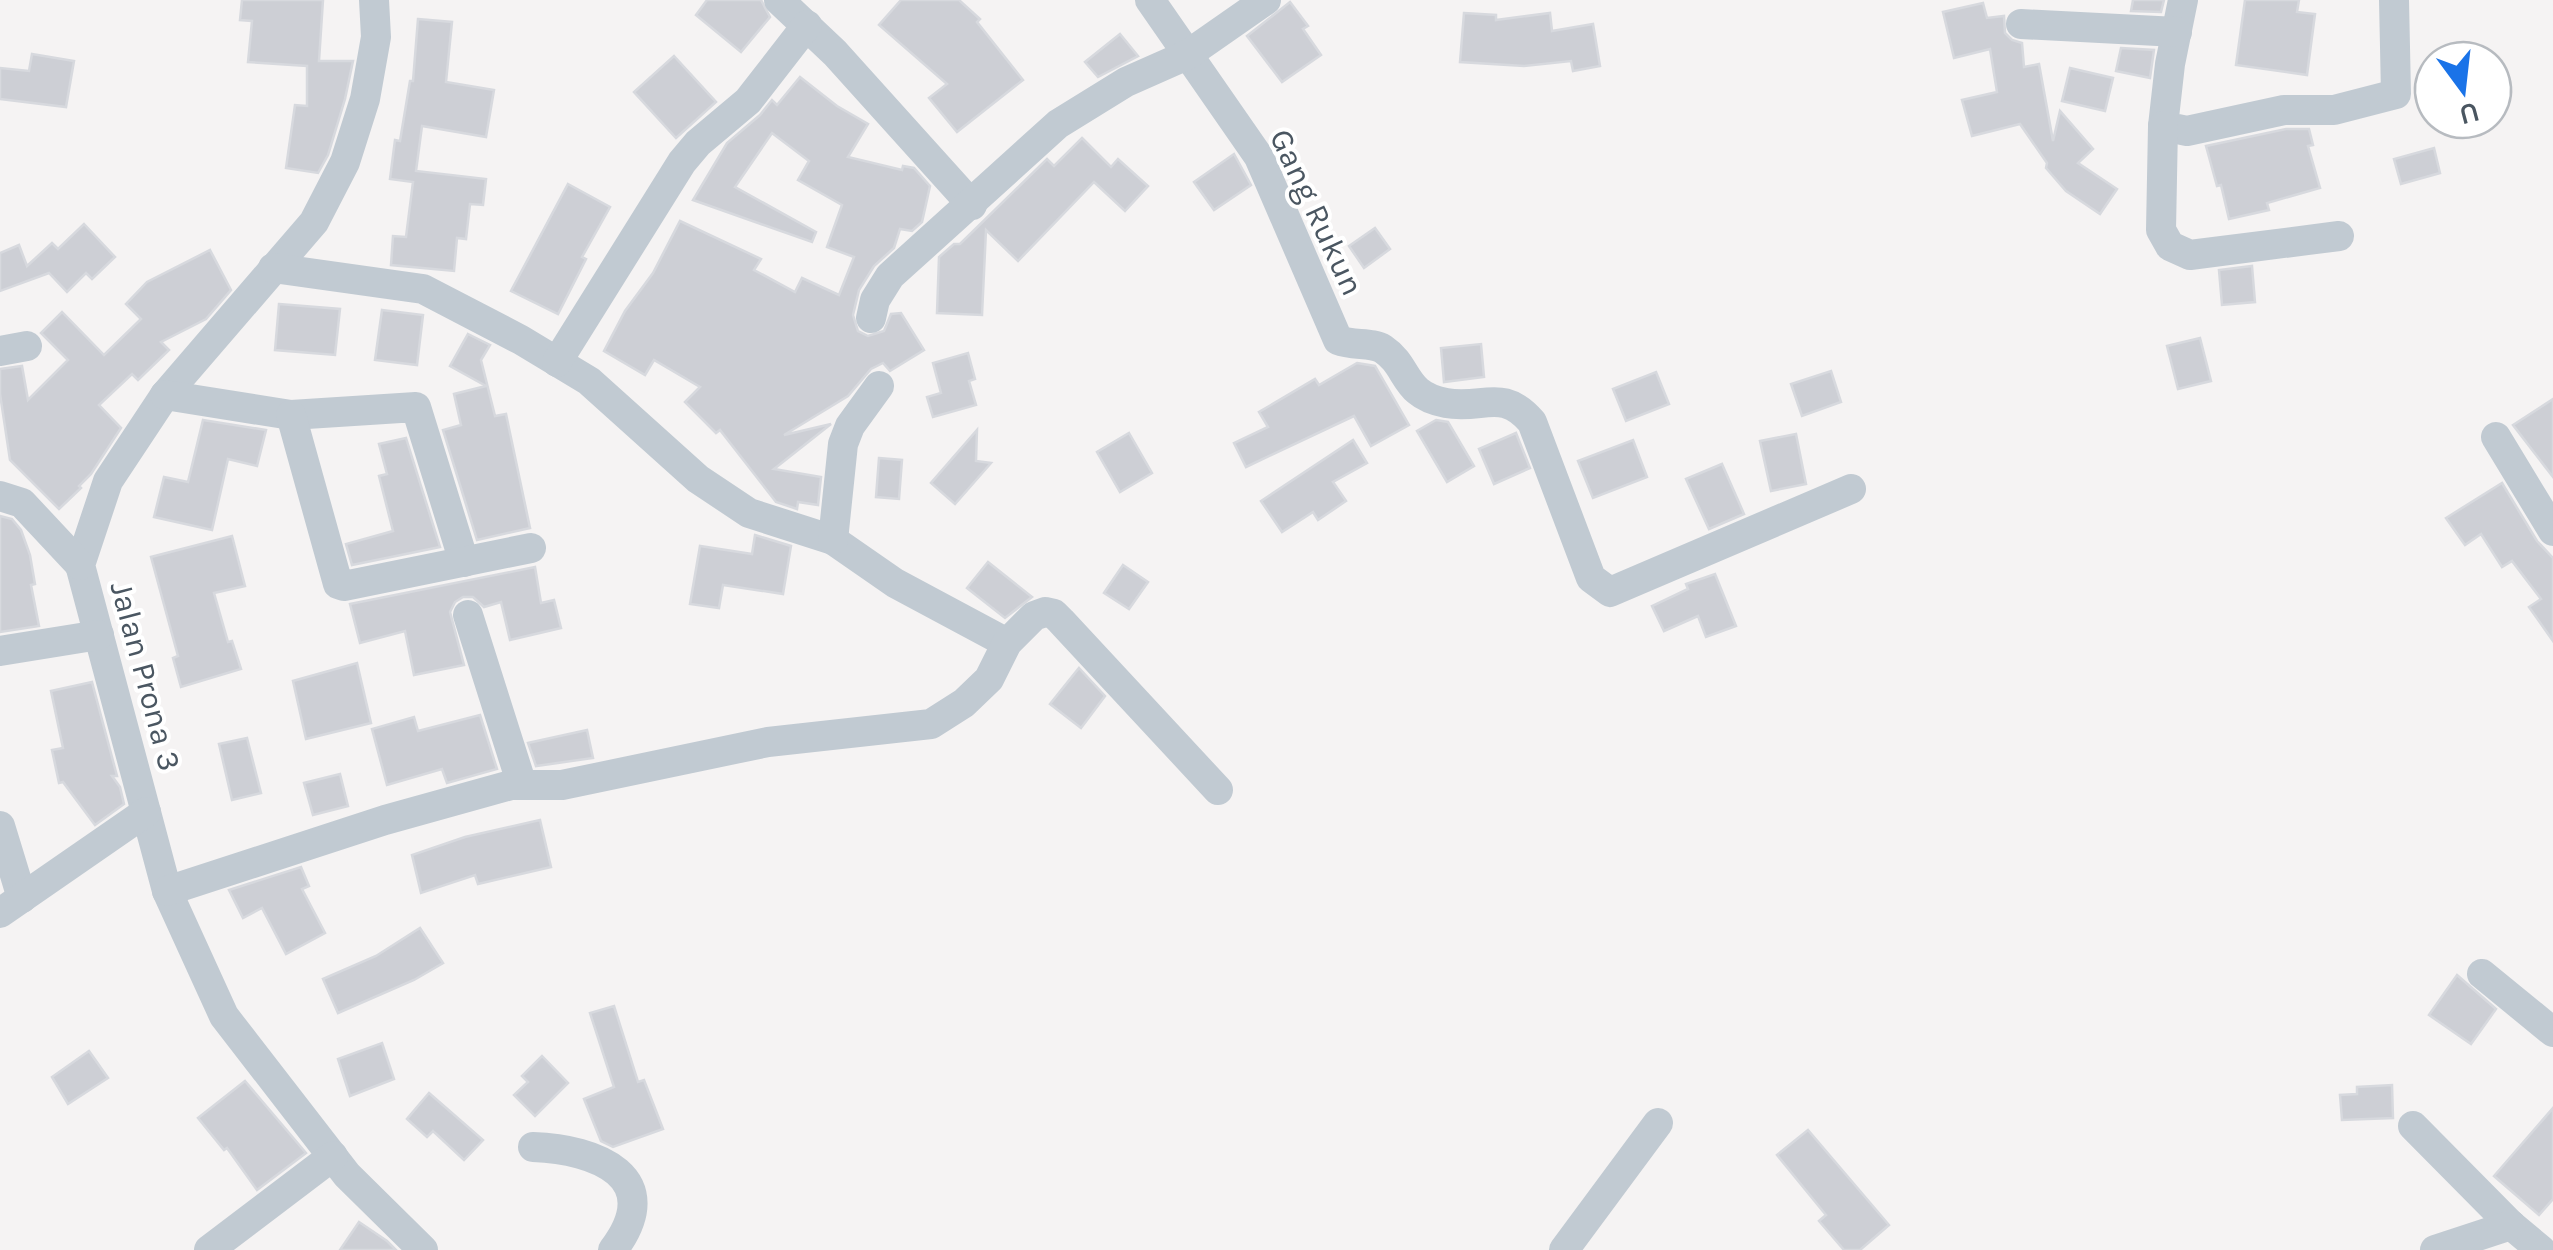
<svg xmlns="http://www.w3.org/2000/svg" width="2553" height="1250" font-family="Karla,sans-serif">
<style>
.building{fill:#cdcfd5;stroke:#d7d9de;stroke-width:2.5}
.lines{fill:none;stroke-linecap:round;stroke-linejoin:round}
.minor{stroke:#c1cad2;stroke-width:30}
.labels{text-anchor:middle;stroke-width:8;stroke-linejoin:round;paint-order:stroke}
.street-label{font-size:32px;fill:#4a5661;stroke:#fff}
</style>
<rect width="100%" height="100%" fill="#f5f3f3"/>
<g class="building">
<path d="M242,0H323L319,61H353L345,99L328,155L318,173L286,168L295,105L307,106V66L248,62L252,21L240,20Z"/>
<path d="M707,0H761L770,17L741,52L696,15Z"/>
<path d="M901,0H959L980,19L977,22L1023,80L957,132L929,98L947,84L879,25Z"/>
<path d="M2133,0H2164L2161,12L2131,11Z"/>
<path d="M2245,0H2299L2297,12L2315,14L2307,75L2236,65Z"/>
<path d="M1290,2L1308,26L1303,29L1321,55L1282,82L1247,36Z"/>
<path d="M1983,3L1987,18L2004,16L2005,33L2012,40L2022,43L2024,67L2039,64L2053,141L2060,111L2093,149L2078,163L2117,189L2100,214L2066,191L2046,168L2047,163L2020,124L1972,136L1962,100L1997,92L1990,49L1954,58L1943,12Z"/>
<path d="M1464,13L1496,15V20L1550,13L1552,31L1593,24L1600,66L1573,71L1571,61L1524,66L1460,62Z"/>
<path d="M418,19L452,22L446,82L494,90L486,137L422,126L416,171L486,179L483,205L470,204L466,239L457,238L454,271L391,265L393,236L406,237L413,182L390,179L395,140L400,141L410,81H413Z"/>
<path d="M1120,34L1138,56L1098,77L1085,62Z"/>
<path d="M2121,48L2154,50L2150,78L2116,71Z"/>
<path d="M32,54L74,61L66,107L0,99V68L29,71Z"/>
<path d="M674,56L716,102L676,138L634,92Z"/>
<path d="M2070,68L2113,78L2105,111L2062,101Z"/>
<path d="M800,77L837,106L868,124L848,157L902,170L903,166L914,168L930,186L922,222L912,231L900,229L894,248L874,266L859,290L853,315L858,331L868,336L884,331L891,314L901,313L924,350L890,371L883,363L871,369L848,396L784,435L831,424L774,469L821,477L818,505L798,502L797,509L776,502L720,430L716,433L685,402L700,387L654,360L645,375L604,351L625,311L653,273L680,221L761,259L754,270L795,292L802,278L839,295L854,257L827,247L842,205L798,180L809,161L772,133L735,187L816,232L812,242L693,200L727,143L760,115L772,100L777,105Z"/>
<path d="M2286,129H2309L2313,145L2308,146L2320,188L2267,203L2269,210L2229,219L2221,185L2217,186L2206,146Z"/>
<path d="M1082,138L1111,167L1118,159L1148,186L1125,211L1094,182L1018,261L986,230L982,315L937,313L939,257L954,244H960L1047,159L1054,166Z"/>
<path d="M2434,148L2440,173L2401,184L2394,159Z"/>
<path d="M1234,154L1251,185L1214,210L1194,182Z"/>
<path d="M568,184L610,207L582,257L586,259L558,314L511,291Z"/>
<path d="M84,224L115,257L92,279L86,273L67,292L49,273L0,291V253L19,245L27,266L52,243L58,249Z"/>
<path d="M1375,228L1390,249L1364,268L1349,246Z"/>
<path d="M210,250L231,290L206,319L161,342L169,350L138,380L132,374L99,405L121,428L91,474L79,486L81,488L59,509L10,460L0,394V369L22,366L28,400L68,360L41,333L62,312L104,355L141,319L126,304L147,282Z"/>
<path d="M2252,266L2255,302L2222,305L2219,270Z"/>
<path d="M279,304L340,309L335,355L275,350Z"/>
<path d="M382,310L423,315L417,365L375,360Z"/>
<path d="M468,334L490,345L481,360L495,416L506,414L530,528L477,540L443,430L461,425L454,394L486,386L450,366Z"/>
<path d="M2200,338L2211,381L2178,389L2167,346Z"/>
<path d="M1481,344L1484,377L1444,382L1441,348Z"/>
<path d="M968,353L975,379L969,381L976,405L933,417L927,397L941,393L933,363Z"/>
<path d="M1357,363L1375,366L1409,425L1371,446L1354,416L1246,467L1234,443L1268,427L1259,412L1315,379L1319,385Z"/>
<path d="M1831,371L1841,402L1802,416L1791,384Z"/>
<path d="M1656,372L1669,404L1626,421L1613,389Z"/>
<path d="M2553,399V477L2513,425Z"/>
<path d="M203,420L266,430L257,466L228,459L212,530L154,517L164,477L188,482Z"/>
<path d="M1436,420L1448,422L1474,466L1447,482L1417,431Z"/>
<path d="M977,430L976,461L991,463L955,504L931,483Z"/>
<path d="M1129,433L1152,473L1120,492L1097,452Z"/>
<path d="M1516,433L1530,468L1494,484L1479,449Z"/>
<path d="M1796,434L1806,484L1771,491L1760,441Z"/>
<path d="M406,438L440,547L352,565L346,544L393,531L379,476L387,474L379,444Z"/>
<path d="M1353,440L1367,463L1333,482L1346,501L1318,520L1313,512L1282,532L1261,501Z"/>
<path d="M1633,440L1647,477L1593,498L1578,461Z"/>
<path d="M879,458L902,460L899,499L876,497Z"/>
<path d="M1722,464L1744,514L1709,529L1686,479Z"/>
<path d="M2502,483L2537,541L2553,558V641L2529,607L2541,599L2512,561L2502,567L2481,534L2465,545L2446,518Z"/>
<path d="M0,516L12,519L21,530L30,555L35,584L31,585L39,626L0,632Z"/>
<path d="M755,535L791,546L783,594L723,585L719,608L690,604L700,546L752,554Z"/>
<path d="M232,536L245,586L214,593L228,642L232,641L241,669L181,687L173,658L178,656L151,557Z"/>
<path d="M988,562L1032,597L1005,618L967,588Z"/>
<path d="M1123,565L1148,582L1129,609L1104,593Z"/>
<path d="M535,567L541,603L554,600L561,628L510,640L501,602L484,607L473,597H463L455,602L450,612L464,665L414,675L405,631L360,643L350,604Z"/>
<path d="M1715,574L1736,626L1706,637L1698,616L1664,631L1652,606L1688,589L1686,584Z"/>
<path d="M357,663L371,723L306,739L293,681Z"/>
<path d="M1079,668L1105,696L1081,728L1050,704Z"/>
<path d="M92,682L117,776H112L120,787L124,804L95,825L63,782L59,783L52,750L63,748L51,691Z"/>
<path d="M480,715L497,769L447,783L442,769L387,785L372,729L414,717L418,731Z"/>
<path d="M587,730L593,758L536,766L528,743Z"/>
<path d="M247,738L261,793L232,800L219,744Z"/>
<path d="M340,774L348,806L313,815L304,783Z"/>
<path d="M540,820L551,867L478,884L475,875L421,893L412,855L465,837Z"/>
<path d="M301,867L309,886L302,889L325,933L286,954L262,908L243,918L229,890Z"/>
<path d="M420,928L443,963L414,980L338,1013L323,979L376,956Z"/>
<path d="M2457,975L2496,1009L2471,1044L2429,1015Z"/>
<path d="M614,1006L638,1082L644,1080L663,1129L613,1147L601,1141L584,1099L614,1087L590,1013Z"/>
<path d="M382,1043L394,1079L350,1096L338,1059Z"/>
<path d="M89,1051L108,1078L68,1104L52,1077Z"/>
<path d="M542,1056L568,1083L535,1116L514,1095L528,1082L522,1076Z"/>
<path d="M245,1081L306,1153L257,1190L227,1148L224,1150L198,1118Z"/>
<path d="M2392,1085L2393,1118L2342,1120L2340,1095L2357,1094V1087Z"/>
<path d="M429,1093L483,1140L464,1160L433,1131L427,1137L407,1119Z"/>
<path d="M2553,1108V1199L2539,1215L2494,1176Z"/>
<path d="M1808,1130L1889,1225L1860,1250H1844L1819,1221L1826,1215L1777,1155Z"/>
<path d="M359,1222L387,1241L396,1250H340Z"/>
</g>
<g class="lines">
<g class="minor">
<path d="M374,0L376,37L365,99L345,162L314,222L165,395L108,481L80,565L167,891L224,1016L347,1175L423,1250"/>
<path d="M779,0L835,53L972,205"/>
<path d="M1150,0L1259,157L1338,340C1353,346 1372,342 1383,349C1410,367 1402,395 1446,403C1483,410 1502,387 1532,422L1591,578L1610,592L1851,489"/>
<path d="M2183,0L2170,64L2163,126L2187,131L2284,110H2334L2396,94L2394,0"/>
<path d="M2021,24L2177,32"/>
<path d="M2163,126L2161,230L2170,246L2190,255L2339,236"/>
<path d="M273,268L423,289L521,340L589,381L698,479L749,513L833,540L895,583L1007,643"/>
<path d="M871,318L875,300L890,276L1058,124L1126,82L1187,55L1266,0"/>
<path d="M0,351L27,346"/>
<path d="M557,362L682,162L698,143L748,101L807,25"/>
<path d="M165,395L291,415L416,407L464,562"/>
<path d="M291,415L338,584L344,586L531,548"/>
<path d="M2496,437L2553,531"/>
<path d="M0,496L22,503L80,565"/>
<path d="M833,540L843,444L850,426L879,386"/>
<path d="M468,615L522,785"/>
<path d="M0,651L99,635"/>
<path d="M0,826L22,898"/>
<path d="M167,891L385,820L511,785H562L768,742L931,724L964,703L989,679L1007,643L1034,616L1045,612L1054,614L1061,621L1218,790"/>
<path d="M0,913L146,812"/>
<path d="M2482,974L2553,1032"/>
<path d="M2413,1126L2511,1225L2541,1250"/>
<path d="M533,1147C596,1149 668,1177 613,1250"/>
<path d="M209,1250L333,1156"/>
<path d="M1564,1250L1658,1123"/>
<path d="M2435,1250L2511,1225"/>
</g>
</g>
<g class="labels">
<g class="street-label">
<text transform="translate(1317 212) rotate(65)" y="11">Gang Rukun</text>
<text transform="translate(146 676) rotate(75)" y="11">Jalan Prona 3</text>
</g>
</g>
<g transform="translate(2463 90) rotate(165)"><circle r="48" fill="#ffffff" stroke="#b7bbc0" stroke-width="2.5"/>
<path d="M0-8L18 38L0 25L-18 38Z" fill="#1a73e8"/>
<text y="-15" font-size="28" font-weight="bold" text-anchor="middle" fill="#4a5661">U</text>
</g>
</svg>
